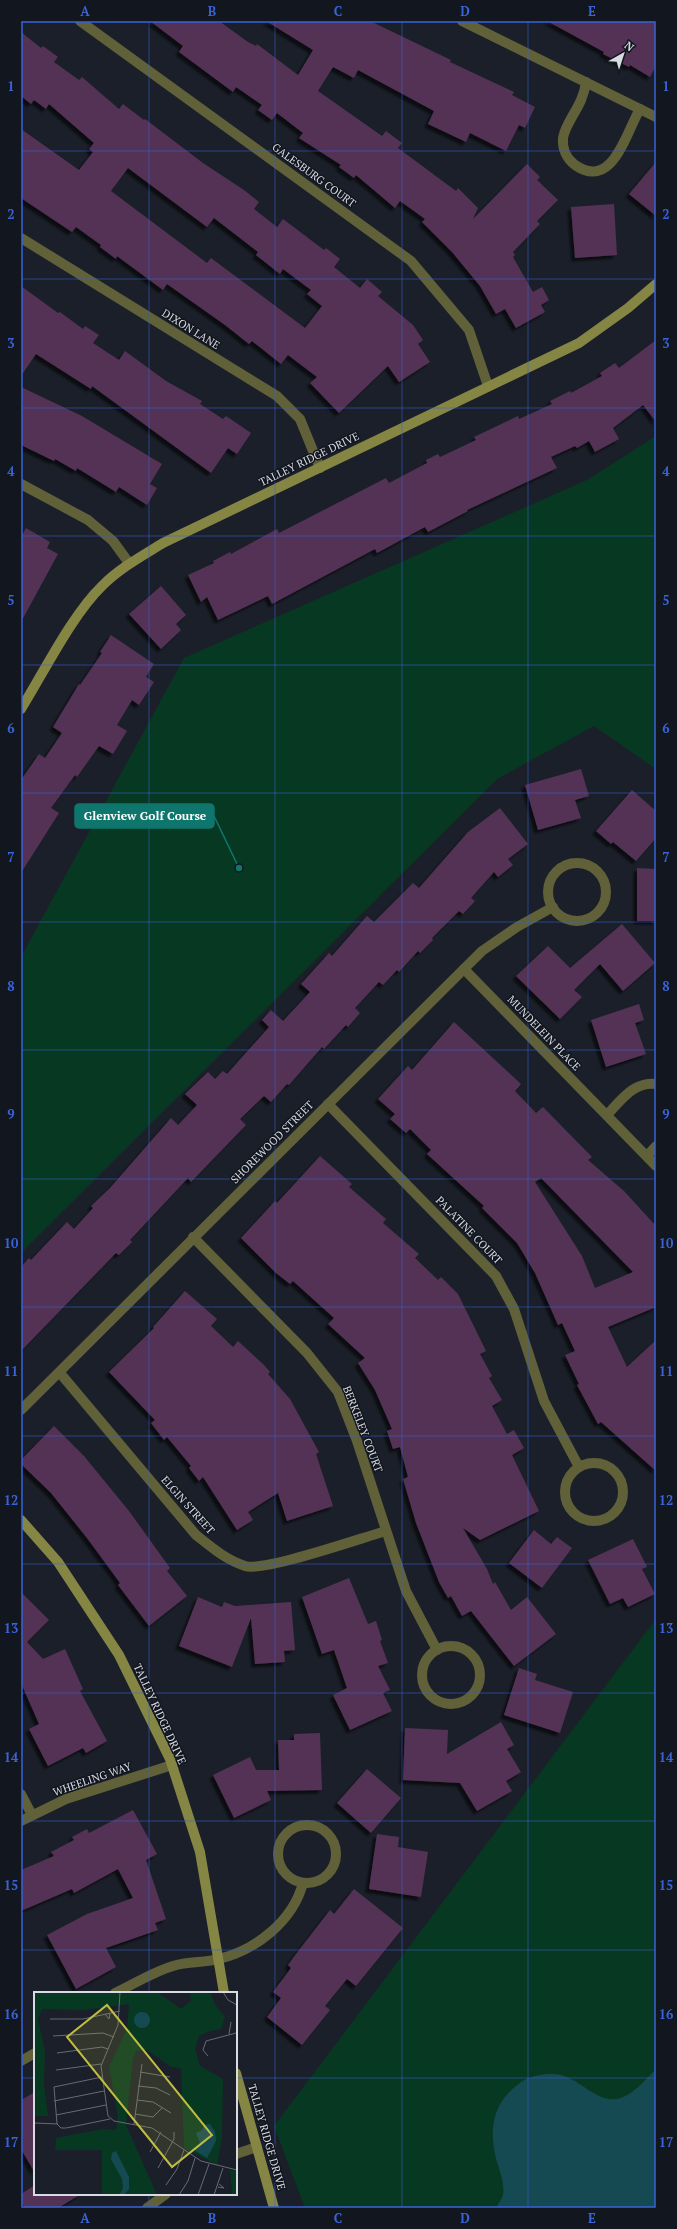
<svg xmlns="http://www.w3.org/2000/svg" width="677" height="2229" font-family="'PT Serif',serif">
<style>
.green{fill:#073922}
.water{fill:#164a52}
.building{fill:#523354;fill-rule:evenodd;filter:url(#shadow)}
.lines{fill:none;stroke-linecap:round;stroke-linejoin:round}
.street{stroke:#606139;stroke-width:10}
.secondary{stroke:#858644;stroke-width:10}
.grid{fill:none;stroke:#3963d9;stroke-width:1;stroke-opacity:0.55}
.labels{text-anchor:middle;stroke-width:3;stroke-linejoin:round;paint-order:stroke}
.street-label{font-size:11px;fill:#d8dbe1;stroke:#12161f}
.inset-road{fill:none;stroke:#676a73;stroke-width:1}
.view{fill:#c0be41;fill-opacity:0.15;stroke:#c0be41;stroke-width:2}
.inset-edge{fill:none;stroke:#d8dbe1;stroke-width:2}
.leader{fill:none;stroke:#0f766e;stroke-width:1.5}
.callout-dot{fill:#0f766e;stroke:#12161f;stroke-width:1.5}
.callout{fill:#0f766e;stroke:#0f766e;stroke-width:1.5}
.callout-label{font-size:12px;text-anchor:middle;font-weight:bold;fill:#fff}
.neatline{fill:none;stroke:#3963d9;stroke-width:1.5}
.grid-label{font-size:13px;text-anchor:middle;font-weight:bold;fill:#3963d9}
</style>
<defs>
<filter id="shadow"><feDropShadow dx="-3.5" dy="3.5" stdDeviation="1" flood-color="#0009"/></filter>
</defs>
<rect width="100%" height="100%" fill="#1b1f29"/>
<g class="green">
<path d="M656,436V769L594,726L497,779L21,1253V957L184,658L587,480Z"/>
<path d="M656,1619V2208H305L274,2126Z"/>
</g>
<path class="water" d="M656,2069V2208H496C498,2204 502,2199 503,2195C505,2185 500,2171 497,2162C487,2126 494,2097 528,2078C531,2077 536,2076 540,2075C577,2066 592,2107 621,2098C635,2093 646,2079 656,2069Z"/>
<g class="building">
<path d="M150,21H219L248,42L256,46L257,44L298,75L313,50L266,21H370L451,60L450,62L514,92L512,95L535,107L525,128L519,125L506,151L470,133L466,142L428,124L434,111L358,70L354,78L333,67L318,91L382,136L386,131L402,143L398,148L456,191L458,188L478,208L473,219L527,164L540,177L537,180L558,200L537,221L540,224L513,252L515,255L513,257L533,292L542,287L549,300L541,305L545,312L516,328L505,309L496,314L480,286L452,252L422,222L425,219L400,201L395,208L356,175L354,178L339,167L341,165L299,138L303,133L277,113L272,120L258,110L262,105L236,87L233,92L179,52L183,46Z"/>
<path d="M547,21H656V66L650,77L630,65L629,67L603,54L604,52Z"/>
<path d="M21,32L41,48L43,46L58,57L54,62L79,80L82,77L119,109L123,104L144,120L145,119L203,163L244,190L259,202L254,209L277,227L283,219L324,250L326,248L340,259L334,267L360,288L367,279L382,292L378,296L413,325L423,340L418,344L430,362L399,382L388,366L339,413L310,383L317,377L288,355L281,364L252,341L249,344L225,325L167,284L163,290L117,256L116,259L100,247L101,245L76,227L72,232L21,198V129L79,170L93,152L89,149L94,143L49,104L46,109L34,100L31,104L21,96ZM128,168L207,227L214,218L258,252L256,255L280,274L283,269L311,290L307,294L322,306L305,328L211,258L207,263L111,191Z"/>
<path d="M656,162V216L629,194Z"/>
<path d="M614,204L617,255L575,258L571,207Z"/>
<path d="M21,286L58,313L60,312L83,329L85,326L99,335L93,343L119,360L125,351L166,381L202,401L200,404L223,419L226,416L251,433L237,454L228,448L211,473L92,386L91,389L36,354L21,376Z"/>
<path d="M656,340V422L643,405L613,428L619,439L595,452L589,441L577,448L575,446L551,457L557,468L467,510L468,511L428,532L425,527L377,553L375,549L272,604L268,596L218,620L207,597L201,602L188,575L214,563L213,561L230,552L231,554L277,529L279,533L386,478L389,483L427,463L426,460L438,454L440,457L476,440L474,437L518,416L519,419L552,404L550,401L570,391L571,393L602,376L600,373L615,363L619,368Z"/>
<path d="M21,387L82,416L162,464L150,484L157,488L147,505L119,487L116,492L77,468L76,471L55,459L54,461L21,445Z"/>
<path d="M26,528L50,542L47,548L58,554L21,622V537Z"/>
<path d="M161,586L186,615L176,624L181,630L161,649L129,614Z"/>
<path d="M111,635L154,664L146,677L154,682L139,705L132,700L117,725L127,731L113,754L99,746L77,777L75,775L51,808L59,813L21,873V780L39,754L45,758L62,733L53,727L79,684L80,685L102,653L100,652Z"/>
<path d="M581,769L589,796L575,800L581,818L538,830L525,785Z"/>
<path d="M632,790L656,811V838L636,861L613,842L611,844L596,831Z"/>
<path d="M500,808L528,844L508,859L513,865L498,877L494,872L471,898L475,901L463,914L459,911L432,938L433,940L420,953L418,951L399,972L397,970L383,985L379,982L355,1008L360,1013L348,1027L346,1025L324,1049L322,1047L289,1085L287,1084L271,1102L264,1096L240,1119L246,1125L191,1182L188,1178L130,1240L132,1242L119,1255L116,1253L21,1351V1267L29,1258L31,1260L67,1222L74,1229L93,1208L91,1206L110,1188L171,1118L178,1125L197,1105L185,1094L208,1072L215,1079L223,1071L227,1074L269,1027L262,1020L271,1010L283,1021L310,992L301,984L329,953L332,956L367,916L374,922L413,883L419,888L468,832Z"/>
<path d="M637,868L656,869V921H637Z"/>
<path d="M622,924L655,963L623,991L600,964L574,990L582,997L560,1019L516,976L548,946L570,968Z"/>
<path d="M639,1004L644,1020L635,1023L646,1054L606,1067L591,1020Z"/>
<path d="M454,1022L521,1084L515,1091L536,1113L543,1107L592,1157L588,1160L624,1191L656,1226V1307L608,1327L627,1367L656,1340V1471L601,1422L598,1424L577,1385L579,1384L565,1355L575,1351L562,1323L558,1325L535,1273L517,1243L482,1208L484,1206L427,1154L431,1150L410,1129L406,1133L390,1119L395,1114L378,1099L408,1066L412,1070ZM541,1178L633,1272L595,1288L582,1256L535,1182Z"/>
<path d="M320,1156L352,1184L349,1187L386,1219L383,1223L419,1254L415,1258L438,1280L441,1277L458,1294L486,1351L480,1354L492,1376L489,1378L502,1400L492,1406L507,1434L514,1430L524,1448L512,1455L539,1511L480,1540L463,1528L487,1569L493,1584L495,1582L511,1610L527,1597L556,1634L514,1666L471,1611L462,1616L451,1596L448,1598L439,1582L416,1523L403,1479L408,1477L400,1447L393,1449L387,1431L392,1429L375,1390L358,1363L365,1358L328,1324L334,1318L293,1281L290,1284L276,1273L241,1238L275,1201L277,1203Z"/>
<path d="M185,1291L217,1319L211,1326L233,1347L238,1341L264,1365L270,1372L268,1374L290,1399L319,1452L316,1454L333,1506L287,1521L278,1493L248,1512L253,1520L237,1530L203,1477L199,1481L189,1468L191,1466L167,1437L164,1440L151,1423L155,1420L109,1372L154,1328L153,1327Z"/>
<path d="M54,1426L84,1456L129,1511L170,1568L167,1571L187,1596L149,1626L118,1585L120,1583L87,1538L51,1493L21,1464V1460Z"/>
<path d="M534,1530L551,1544L557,1537L572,1548L542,1588L509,1563Z"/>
<path d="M633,1539L647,1567L642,1569L655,1594L628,1607L623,1598L610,1604L588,1560Z"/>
<path d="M349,1578L368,1624L376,1621L382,1640L380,1641L388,1663L378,1666L390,1690L383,1693L392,1711L350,1730L333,1695L347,1688L334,1650L322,1654L302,1597Z"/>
<path d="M21,1592L49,1620L27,1642L43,1659L65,1649L83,1689L80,1691L107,1741L86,1753L83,1748L48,1766L29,1729L39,1724L21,1683Z"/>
<path d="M198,1597L222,1607L224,1602L235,1606L291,1602L295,1650L284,1651L285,1662L255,1664L251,1618L232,1667L179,1646Z"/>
<path d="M519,1668L537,1674L535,1680L573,1692L560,1733L504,1715Z"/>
<path d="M501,1722L514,1745L507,1749L521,1772L506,1781L512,1791L477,1811L460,1783L403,1780L405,1728L448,1730L447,1754Z"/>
<path d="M320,1733L322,1790L267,1791L271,1800L234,1818L213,1775L250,1757L256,1770H279L278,1740H294V1734Z"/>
<path d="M367,1769L401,1798L371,1833L337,1803Z"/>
<path d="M133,1810L157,1854L146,1860L166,1919L155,1923L158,1930L106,1948L116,1967L76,1989L47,1935L87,1914L133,1898L118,1869L74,1893L72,1889L21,1911V1870L54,1856L51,1852L74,1840L72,1837L87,1829L89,1833Z"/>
<path d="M377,1834L399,1837L398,1847L428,1852L421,1897L369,1889Z"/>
<path d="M354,1889L403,1928L356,1986L347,1979L325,2006L330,2010L302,2045L267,2017L281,1998L273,1992L291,1968L288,1965L299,1950L330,1910L334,1914Z"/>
<path d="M35,2092V2173L21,2149V2100Z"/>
<path d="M35,2185V2194H81L58,2208H25L21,2202V2194Z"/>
</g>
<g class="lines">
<g class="street">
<path d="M80,21L411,261L469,330L488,386"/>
<path d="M462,21L656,117"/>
<path d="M586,82C583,107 566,120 563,138C562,149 567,159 575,165C613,191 626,132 640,109"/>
<path d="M21,238L277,396L300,419L320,468"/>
<path d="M21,484L88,520L113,541L129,563"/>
<circle cx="577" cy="892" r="29"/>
<path d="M464,969L656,1166"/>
<path d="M328,1104L496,1276L514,1309L544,1401L579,1467"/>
<path d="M607,1115C621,1100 634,1081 656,1084"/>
<path d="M647,1156L656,1146"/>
<path d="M193,1237L307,1353L338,1392L357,1441L406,1591L437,1650"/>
<path d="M60,1373L196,1535C211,1547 226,1560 245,1566C264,1572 361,1538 386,1531"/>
<path d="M21,1410L482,951L517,927L553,907"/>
<circle cx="594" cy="1492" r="29"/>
<circle cx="451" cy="1675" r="29"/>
<path d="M21,1794L32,1815"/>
<path d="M21,1821L66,1799L172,1765"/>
<circle cx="307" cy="1854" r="29"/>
<path d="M115,1993C134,1984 153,1972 173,1966C188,1961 204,1963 219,1959C256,1950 293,1921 303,1883"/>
<path d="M21,2061L35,2053"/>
<path d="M236,2154L257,2147"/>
<path d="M147,2208L166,2194"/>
</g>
<g class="secondary">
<path d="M21,709C44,672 72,615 102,586C120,568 142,556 163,543L579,343L628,308L656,284"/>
<path d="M21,1520L58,1562L119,1655L170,1759L200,1852L224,1993"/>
<path d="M236,2073L274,2208"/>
</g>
</g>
<path class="grid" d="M149,21V1993M275,21V2208M402,21V2208M528,21V2208M21,151H656M21,279H656M21,408H656M21,536H656M21,665H656M21,793H656M21,922H656M21,1050H656M21,1179H656M21,1307H656M21,1436H656M21,1564H656M21,1693H656M21,1821H656M21,1950H656M21,2078H35M236,2078H656M149,2194V2208"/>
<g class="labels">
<g class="street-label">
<text transform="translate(314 175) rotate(36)" y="4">GALESBURG COURT</text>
<text transform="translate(191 329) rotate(32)" y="4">DIXON LANE</text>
<text transform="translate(309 459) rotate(-26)" y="4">TALLEY RIDGE DRIVE</text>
<text transform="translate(544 1033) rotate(46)" y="4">MUNDELEIN PLACE</text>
<text transform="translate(272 1142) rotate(-45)" y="4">SHOREWOOD STREET</text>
<text transform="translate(469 1230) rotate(46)" y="4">PALATINE COURT</text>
<text transform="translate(363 1429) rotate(69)" y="4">BERKELEY COURT</text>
<text transform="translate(188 1505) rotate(48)" y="4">ELGIN STREET</text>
<text transform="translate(160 1714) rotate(65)" y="4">TALLEY RIDGE DRIVE</text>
<text transform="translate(92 1779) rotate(-19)" y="4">WHEELING WAY</text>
<text transform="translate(267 2137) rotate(74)" y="4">TALLEY RIDGE DRIVE</text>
</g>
</g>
<g transform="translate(34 1992)">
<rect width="203" height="203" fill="#1b1f29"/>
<path d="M0,0H123L147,17L157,9L156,0H176L182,14L191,25L187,37L176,39L165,44L161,57L166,74L189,87L188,145L183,173L150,156L147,76L137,75L113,58L102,59L99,67L92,133L123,203H68V158H21L22,146L69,137L82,138L84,125L75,75L93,37L95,12L51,18L8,17L4,27L11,60L10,93L14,124H0ZM196,178L203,179V203H198Z" fill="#073922"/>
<path d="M100 28a8 8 0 1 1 16 0a8 8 0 1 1-16 0ZM176,132L181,140L182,149L173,166L160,158L166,151L162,141L168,138L170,133ZM82,159L95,185V197L90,203L86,202L89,196L88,187L77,167L78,161Z" fill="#164a52"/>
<path class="inset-road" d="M86,0L84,33L67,74L74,124L80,129L118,136L167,169L203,178M189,0L194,8L203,13M71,22L75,27L76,21M16,27H49L86,19M195,42L197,30M19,44L69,41L80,45M23,61L68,55L74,57M174,64L169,58L172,49L202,41M22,78L67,72M106,80L136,85M68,85L20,95L23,132L27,136H32L76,127M104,94L122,96L136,103M103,108L119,110L137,121M20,109L70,99M101,122L119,125L128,116M22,123L72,113M1,131L24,132M100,132L108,72M116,160L127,140M124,176L140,147V140M132,193L143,177L150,158M184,195L190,196L185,192M145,203L154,189L161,166M164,203L175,172M180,203L189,176"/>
<path class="view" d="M73,13L178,143L138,175L33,45Z"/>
<rect width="203" height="203" class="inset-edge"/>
</g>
<path class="leader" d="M239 868L214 816"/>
<circle class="callout-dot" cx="239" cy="868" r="4"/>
<rect class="callout" x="75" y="804" width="139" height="24" rx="4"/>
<g class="callout-label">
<text x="145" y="820">Glenview Golf Course</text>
</g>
<rect width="677" height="2229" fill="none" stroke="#12161f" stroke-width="44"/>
<g transform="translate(623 54) rotate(39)" stroke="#12161f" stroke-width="3" paint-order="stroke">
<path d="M0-3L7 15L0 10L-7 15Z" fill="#d8dbe1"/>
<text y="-6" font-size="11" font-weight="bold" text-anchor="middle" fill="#d8dbe1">N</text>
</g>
<rect x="22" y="22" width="633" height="2185" class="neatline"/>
<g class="grid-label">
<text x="85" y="16">A</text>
<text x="212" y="16">B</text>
<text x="338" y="16">C</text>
<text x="465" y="16">D</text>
<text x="592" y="16">E</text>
<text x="11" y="91">1</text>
<text x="666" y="91">1</text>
<text x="11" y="219">2</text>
<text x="666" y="219">2</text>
<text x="11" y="348">3</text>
<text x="666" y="348">3</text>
<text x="11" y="476">4</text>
<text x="666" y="476">4</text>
<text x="11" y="605">5</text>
<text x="666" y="605">5</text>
<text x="11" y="733">6</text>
<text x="666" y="733">6</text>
<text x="11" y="862">7</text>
<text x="666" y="862">7</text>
<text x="11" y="991">8</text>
<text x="666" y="991">8</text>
<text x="11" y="1119">9</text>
<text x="666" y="1119">9</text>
<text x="11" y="1248">10</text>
<text x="666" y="1248">10</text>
<text x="11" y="1376">11</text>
<text x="666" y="1376">11</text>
<text x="11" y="1505">12</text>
<text x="666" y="1505">12</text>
<text x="11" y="1633">13</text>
<text x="666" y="1633">13</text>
<text x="11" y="1762">14</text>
<text x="666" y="1762">14</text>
<text x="11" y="1890">15</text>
<text x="666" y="1890">15</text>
<text x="11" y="2019">16</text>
<text x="666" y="2019">16</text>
<text x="11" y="2147">17</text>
<text x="666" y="2147">17</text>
<text x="85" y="2223">A</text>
<text x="212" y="2223">B</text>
<text x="338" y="2223">C</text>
<text x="465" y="2223">D</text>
<text x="592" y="2223">E</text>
</g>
</svg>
